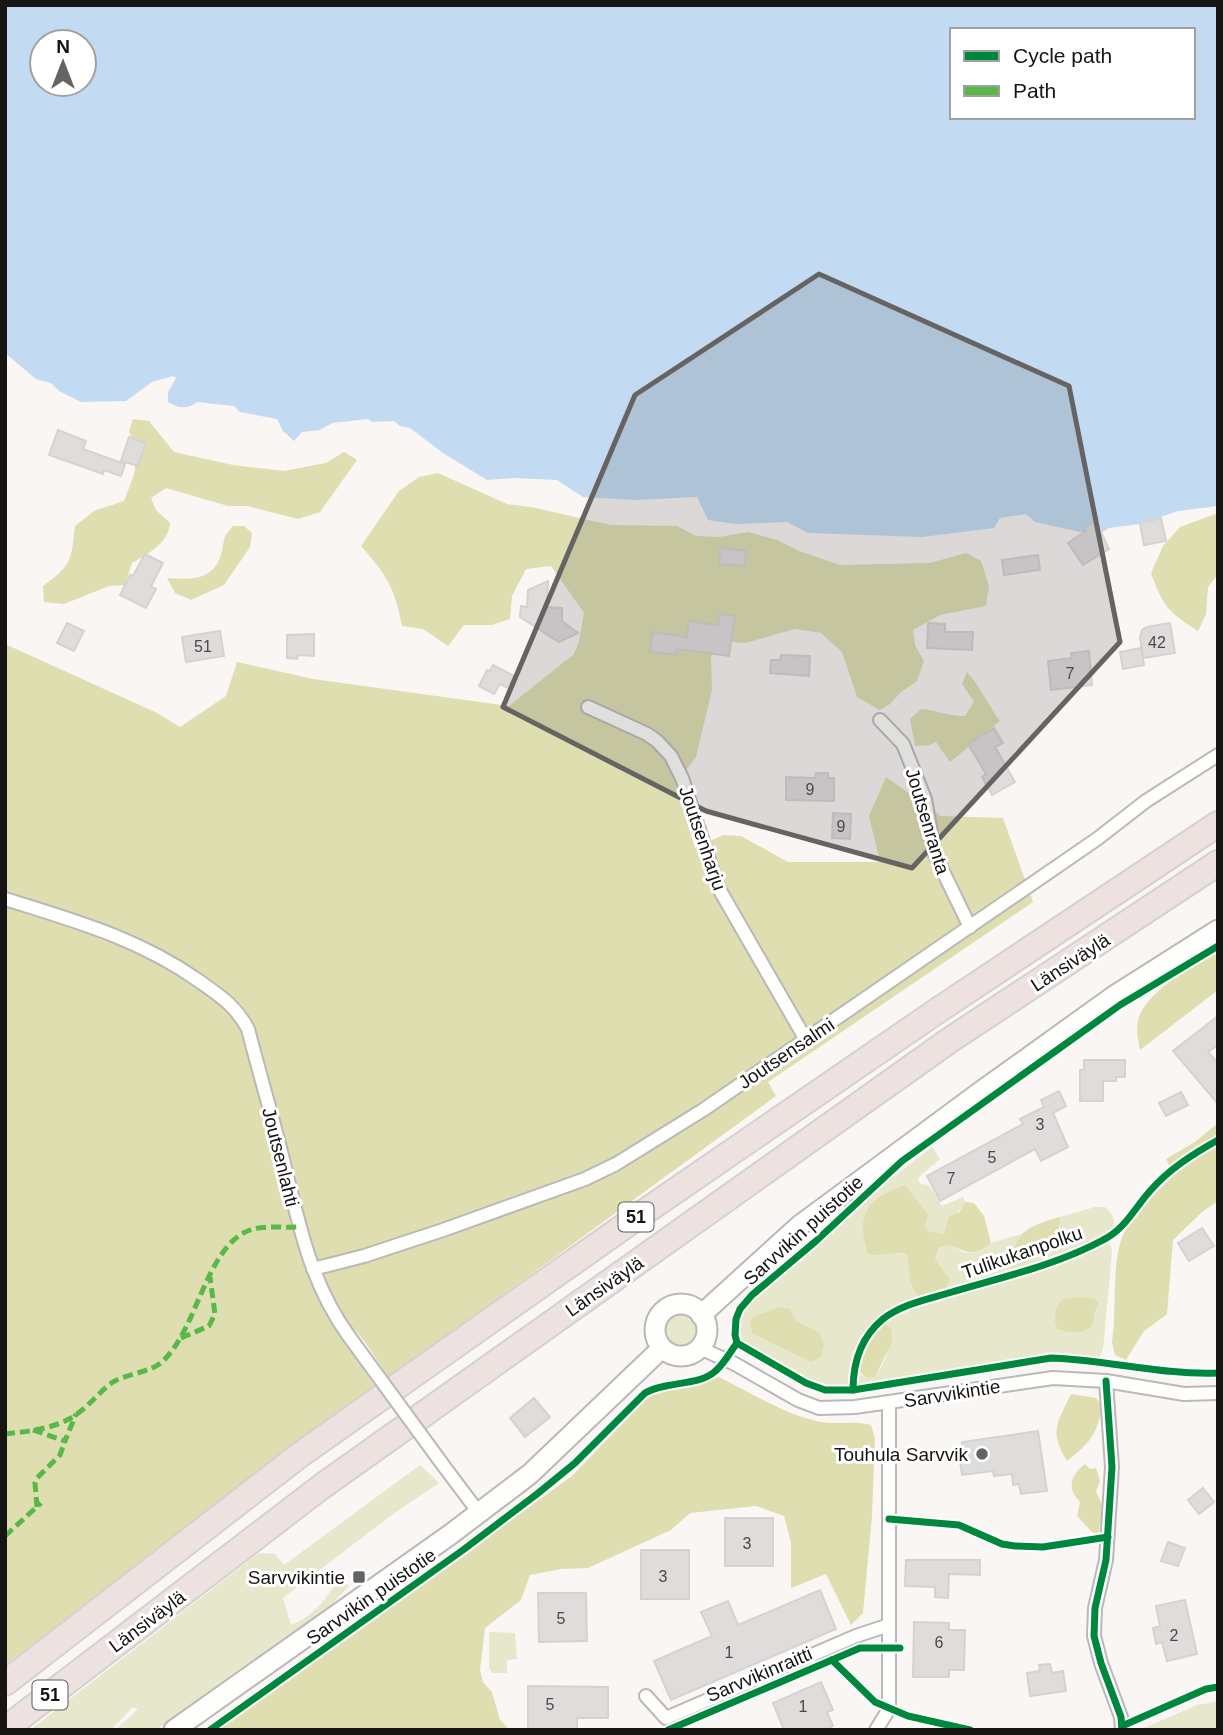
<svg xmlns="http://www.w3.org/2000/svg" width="1223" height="1735" font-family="Arial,sans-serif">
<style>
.green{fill:#e7e7cb}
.forest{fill:#dedeb0}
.water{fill:#c2dbf3;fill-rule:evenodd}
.building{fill:#dfdcdc;stroke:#d5d2d1;stroke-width:2}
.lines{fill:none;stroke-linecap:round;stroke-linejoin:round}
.minor-casing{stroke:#bbb9b8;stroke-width:16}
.secondary-casing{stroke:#bbb9b8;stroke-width:23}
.motorway-casing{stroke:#d3d2d1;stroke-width:28}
.minor{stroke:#fefefd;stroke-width:12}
.secondary{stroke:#fefefd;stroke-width:19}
.motorway{stroke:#eee2e1;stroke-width:24}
.minor-bridge-casing{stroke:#bbb9b8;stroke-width:16;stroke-linecap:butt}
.minor-bridge{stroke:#fefefd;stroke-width:12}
.quiet{stroke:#58b947;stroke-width:5;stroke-dasharray:10 5;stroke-linecap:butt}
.cycleway-casing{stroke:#fff;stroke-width:11}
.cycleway{stroke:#00873e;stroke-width:7}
.marked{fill:#666462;fill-opacity:0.2;stroke:#666462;stroke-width:5;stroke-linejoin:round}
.poi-dot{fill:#666462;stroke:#fff;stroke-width:2.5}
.labels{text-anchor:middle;stroke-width:6;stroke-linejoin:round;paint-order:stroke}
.number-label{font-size:16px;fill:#4b4948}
.shield{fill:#fff;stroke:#5d5b5a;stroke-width:2}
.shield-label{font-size:18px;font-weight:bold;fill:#171514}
.street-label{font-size:19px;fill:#171514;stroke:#fff}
.poi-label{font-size:19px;fill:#171514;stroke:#fff;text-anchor:end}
</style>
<rect width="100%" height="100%" fill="#f9f6f4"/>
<g class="green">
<path d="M932,1147L940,1159L918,1178L920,1184L929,1185L942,1206L963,1197L965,1202L944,1234L928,1231L925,1226L876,1257L888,1252L908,1254C911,1271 906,1286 920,1298C876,1314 852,1336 849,1385C810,1392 774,1360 742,1340L739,1324L746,1306L818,1246L880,1187Z"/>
<path d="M1095,1207H1105C1115,1215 1118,1227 1107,1235L1043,1260L945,1290L949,1280L935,1259L939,1249L946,1244L965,1253L976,1252L991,1243L1021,1234L1015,1249L1046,1243L1060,1229V1217Z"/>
<path d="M1108,1244L1111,1246L1112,1252L1103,1349L1100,1356L1095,1358L1055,1355L1034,1356L856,1384L857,1371L861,1375L875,1377C885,1363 892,1345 891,1328L884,1323L899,1313L1059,1262Z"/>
<circle cx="680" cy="1329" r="16"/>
<path d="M420,1465L439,1483L393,1514L283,1598L291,1625C315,1615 326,1599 339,1578L349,1586L330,1606L156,1730H115L138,1709L133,1707L111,1730H30L259,1553L275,1554L284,1565Z"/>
<path d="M489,1632L515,1633L517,1659L507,1660V1673H492L489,1668Z"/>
<path d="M1218,1701V1730H1139L1197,1705Z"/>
</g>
<g class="forest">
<path d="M133,419L149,421L174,452L233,465L284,471L326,463L344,452L357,460L320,512L298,519L247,506H228L166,488L151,498L156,510L170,523C168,544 149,553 132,563L125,585L109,586L64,604L44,602L43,586C72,565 71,561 75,526L94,511L124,501L134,475L137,452L129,431Z"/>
<path d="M438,473L507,504L531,507L611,525L677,526L696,536L719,537L748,532L777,540L799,551L840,565L930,563L966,553L981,561L989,586L986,606L940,615L913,630L915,645L924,661L917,681L901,692L890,704L880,710L857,697L842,652L821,633L795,629L745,643L719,641L711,658L712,690L696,757L675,784L695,848L723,835L741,836L788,862H880L869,816L886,777L941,816L1003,818L1033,902L768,1082L776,1096L389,1378L365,1342L355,1330L342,1339L376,1387L5,1665V644L157,713L180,727L226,696L237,662L313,679L509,706L574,654L579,641L584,613L551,566L526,569L512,596L510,619L492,625H464L448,646L423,629L402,626C395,588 386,574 361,546L399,491L419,477Z"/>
<path d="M1218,513V574L1208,587L1206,614L1198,631C1168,612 1163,606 1151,573L1163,546L1180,527Z"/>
<path d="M233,526H244L252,533L250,547L224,585L191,600L175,593L167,578C191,580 215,581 222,551C225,536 223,538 233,526Z"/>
<path d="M967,672C980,686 988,705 1000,721L950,762L936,742L929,745L915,746L910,719L921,709C937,710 950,717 965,716L974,702L962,684Z"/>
<path d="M1218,953V990L1140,1050C1138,1040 1136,1031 1138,1021C1144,992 1193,966 1218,953Z"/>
<path d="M1218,1123V1201L1202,1212L1173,1240L1167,1314L1144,1331L1126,1360L1115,1355L1112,1342C1117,1309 1111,1260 1124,1233C1135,1210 1158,1192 1174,1174L1166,1159L1195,1142Z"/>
<path d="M905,1185L928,1215L925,1226L928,1231L944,1234L949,1216L959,1213L965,1202L974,1203L984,1216L991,1243C970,1259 967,1250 946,1245L939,1248L935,1259L950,1280L945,1290L920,1298C906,1285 911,1271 907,1254C893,1250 881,1258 868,1254C855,1214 867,1199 905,1185Z"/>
<path d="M1060,1217C1060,1231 1058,1236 1046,1243L1043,1254L1012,1268L1007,1263L1006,1256C1018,1247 1016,1239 1023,1233C1032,1225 1048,1220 1060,1217Z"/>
<path d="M1078,1297L1093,1298L1099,1303L1095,1311L1092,1326C1081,1335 1071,1333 1057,1329C1053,1318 1055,1308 1062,1299Z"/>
<path d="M780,1307L790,1309L796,1321L820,1333L824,1344L821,1357L811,1362L752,1333L750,1321L755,1316Z"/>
<path d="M884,1323L891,1328L892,1342L875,1377H867L857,1371L867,1342Z"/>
<path d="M719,1377C751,1393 786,1415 821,1422C838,1425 854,1420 871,1425L875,1438L872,1516L863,1613L851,1625L826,1574L791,1588V1543L784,1516L756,1506L690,1513L671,1530L588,1568L561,1569L530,1575L521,1600L485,1628L480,1670L483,1682L492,1692L500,1720L510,1730H218L572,1476L648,1397L666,1388L687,1387Z"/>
<path d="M1071,1394L1096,1398L1102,1406C1097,1435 1090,1443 1067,1461C1049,1432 1057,1423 1071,1394Z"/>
<path d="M1085,1464L1090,1469L1096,1468L1100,1481L1096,1491L1106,1514L1100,1522L1099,1532L1093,1533L1077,1516L1080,1502C1066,1488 1071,1475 1085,1464Z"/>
</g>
<path class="water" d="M5,5H1218V506L1178,511L1140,524L1109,528L1101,533L1080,532L1035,522L1026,514L1000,518L994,528L922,537L808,533L787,522L736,524L708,520L697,497L636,500L583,497L557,480L514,478L487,480L443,453L410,428L400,426L394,421L372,422L368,419L332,423L320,430L302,432L294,441L283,431L277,419L240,412L234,406L197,402C187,410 178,408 168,402V392L176,378L173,376L152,382L126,401L81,402L59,391L51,383L36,379L5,353ZM952,30H1193V117H952ZM42,42H84V84H42Z"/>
<g class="building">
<path d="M58,430L86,441L83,449L125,464L121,476L104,470L103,474L49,455Z"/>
<path d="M129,437L146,443L138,466L121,461Z"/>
<path d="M1161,518L1166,541L1144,545L1140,523Z"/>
<path d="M1096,521L1109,549L1083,565L1068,543L1086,531L1084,527Z"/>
<path d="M720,548L746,551L745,566L719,564Z"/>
<path d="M145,554L163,563L151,586L156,589L146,608L120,595L130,575L133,576Z"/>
<path d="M1038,555L1040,570L1004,575L1002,560Z"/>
<path d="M548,581L547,607L562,608V621L578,633L559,642L520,617L521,606L527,607L528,590Z"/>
<path d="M719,614L735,616L729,656L677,649L676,655L650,652L653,632L687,637L689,621L718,625Z"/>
<path d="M67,623L84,631L74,651L57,643Z"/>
<path d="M928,623L945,624V632H973L972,650L927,648Z"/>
<path d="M1170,623L1175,653L1143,658L1140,637L1142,630L1147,627Z"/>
<path d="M220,631L224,656L186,662L182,637Z"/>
<path d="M314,634V656L298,655L297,659L287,658V635Z"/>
<path d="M1141,648L1144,665L1123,669L1120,652Z"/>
<path d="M1089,651L1092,685L1051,690L1048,661L1072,658L1071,653Z"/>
<path d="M781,655L810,656L809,676L770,673L771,660H780Z"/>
<path d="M493,665L514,676L508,688L500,684L494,694L479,686L487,670L490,671Z"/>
<path d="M994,728L1003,743L995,747L1015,782L992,795L982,777L986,774L968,744Z"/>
<path d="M816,773H828V778H834V801L786,800V777L815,778Z"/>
<path d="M833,813L851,814L850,839L832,838Z"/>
<path d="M1218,1016V1045L1208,1052L1218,1063V1104L1173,1051Z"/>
<path d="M1084,1060H1125V1077H1116V1081H1103V1101H1080V1070H1084Z"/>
<path d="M1059,1091L1066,1106L1053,1113L1068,1147L1041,1161L1035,1149L940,1201L927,1176L1023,1124L1020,1119L1044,1107L1041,1100Z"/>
<path d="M1181,1092L1188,1105L1166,1116L1159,1103Z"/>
<path d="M1202,1228L1214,1246L1189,1261L1178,1243Z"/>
<path d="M534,1398L550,1417L525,1437L510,1418Z"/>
<path d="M1038,1431L1047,1491L1021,1494L1019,1484L1013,1485L1012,1474L994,1476L993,1471L962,1475L958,1446H962V1442Z"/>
<path d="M1203,1488L1214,1502L1199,1514L1188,1500Z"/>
<rect x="725" y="1518" width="48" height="48"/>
<path d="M1168,1542L1185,1548L1178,1566L1161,1561Z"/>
<rect x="641" y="1550" width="48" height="49"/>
<path d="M906,1560H980V1575L949,1574L948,1598L935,1597V1587L905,1586Z"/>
<path d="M820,1590L836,1629L671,1700L654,1661L712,1636L701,1612L728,1601L738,1625Z"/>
<path d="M538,1593H586L587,1641L539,1642Z"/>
<path d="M1185,1600L1197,1654L1167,1661L1162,1642L1156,1644L1153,1628L1160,1626L1156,1606Z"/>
<path d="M914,1622L949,1623V1630H965L964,1670H949V1677H913Z"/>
<path d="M1050,1664L1052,1673L1063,1671L1066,1691L1030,1696L1027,1673L1040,1671L1039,1665Z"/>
<path d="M821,1682L833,1710L827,1712L833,1726L824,1730H784L773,1703Z"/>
<path d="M528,1686L608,1687V1718H577V1730H528Z"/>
</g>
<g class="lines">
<defs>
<g id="minor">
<path d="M588,707L647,734L657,741L671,756L682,778L718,887L806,1040"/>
<path d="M880,720L903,744L925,799L935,855L970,927"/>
<path d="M5,899C75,921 138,938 199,981C220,996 235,1005 248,1029C258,1068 269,1105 279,1144C297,1212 306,1276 348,1335"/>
<path d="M313,1269L364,1256L443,1230L585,1179L616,1164L703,1110L1097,839L1146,801L1218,755"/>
<path d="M700,1348L735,1364L798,1400L819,1408L855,1407L1053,1378L1106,1381L1184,1394L1218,1393"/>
<path d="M1106,1381L1112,1467L1106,1560L1095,1608L1094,1636L1101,1663L1121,1717L1122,1730"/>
<path d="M443,1465L479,1513"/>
<path d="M646,1696L666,1718L856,1636L889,1625"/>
<path d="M876,1730L889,1709V1403"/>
</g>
<g id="secondary">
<circle cx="681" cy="1330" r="26"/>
<path d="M701,1315L799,1226L983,1090L1114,996L1218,930"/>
<path d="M174,1730L451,1534L530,1474L662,1348"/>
</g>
<g id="motorway">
<path d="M5,1683L301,1454L643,1213L937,1011L1218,824"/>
<path d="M5,1729L321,1487L950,1040L1218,863"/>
</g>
</defs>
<use href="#minor" class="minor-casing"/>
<use href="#secondary" class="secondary-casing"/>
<use href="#motorway" class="motorway-casing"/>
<use href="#minor" class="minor"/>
<use href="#secondary" class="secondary"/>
<use href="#motorway" class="motorway"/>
<defs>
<path id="minor-bridge" d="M348,1335L443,1465"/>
</defs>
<use href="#minor-bridge" class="minor-bridge-casing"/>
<use href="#minor-bridge" class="minor-bridge"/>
<g class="quiet">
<path d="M181,1338L209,1326L215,1314L210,1277"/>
<path d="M33,1430L65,1441L76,1414"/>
<path d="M5,1434C30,1431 56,1429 77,1414C90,1405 100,1391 113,1382C128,1373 150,1373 163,1361C198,1328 206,1246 250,1230C263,1225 284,1228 298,1227"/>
<path d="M37,1507L35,1483L37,1478L60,1455L65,1441"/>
<path d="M5,1536L41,1503"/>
</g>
<defs>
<g id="cycleway">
<path d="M737,1343L806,1383L825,1390H853L1051,1358C1108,1360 1160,1375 1218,1373"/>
<path d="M1106,1381L1112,1467L1106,1560L1095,1608L1094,1636L1101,1663L1121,1717L1122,1730"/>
<path d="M853,1390C853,1362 861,1337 883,1319C902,1304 929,1299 952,1292C1002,1277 1057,1265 1103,1240C1125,1229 1134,1209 1150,1191C1169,1169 1193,1154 1218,1140"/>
<path d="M889,1519L959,1525L1002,1544L1015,1546L1043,1547L1108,1537"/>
<path d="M832,1660L875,1702L908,1716L970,1730"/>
<path d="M1122,1726L1206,1689L1218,1687"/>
<path d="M210,1730L463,1550L537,1494L575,1463L645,1393C666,1381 696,1386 713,1373C723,1366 730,1352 737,1343L735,1335L736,1319L740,1309L752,1295L816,1241L902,1161L1120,1005L1218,946"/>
<path d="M668,1730L860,1648H900"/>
</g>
</defs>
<use href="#cycleway" class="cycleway-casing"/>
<use href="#cycleway" class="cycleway"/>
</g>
<path class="marked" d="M819,274L1069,386L1120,642L912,868L706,811L503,707L635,395Z"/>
<g class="poi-dot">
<circle cx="982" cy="1454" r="7"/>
<rect x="352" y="1570" width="14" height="14" rx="3.5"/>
</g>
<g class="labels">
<g class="number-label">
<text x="1157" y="648">42</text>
<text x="203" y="652">51</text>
<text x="1070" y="679">7</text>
<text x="810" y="795">9</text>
<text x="841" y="832">9</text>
<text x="1040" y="1130">3</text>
<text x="992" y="1163">5</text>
<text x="951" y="1184">7</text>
<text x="747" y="1549">3</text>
<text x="663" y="1582">3</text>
<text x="561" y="1624">5</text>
<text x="1174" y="1641">2</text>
<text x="939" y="1648">6</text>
<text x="729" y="1658">1</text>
<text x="550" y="1710">5</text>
<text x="803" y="1712">1</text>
</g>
<g class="shield">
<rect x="618.5" y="1202.5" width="35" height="29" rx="5"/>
<rect x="32.5" y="1680.5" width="35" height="29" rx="5"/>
</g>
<g class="shield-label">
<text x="636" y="1223">51</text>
<text x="50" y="1701">51</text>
</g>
<g class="street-label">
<text transform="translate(928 821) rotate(73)" y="7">Joutsenranta</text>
<text transform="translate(703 838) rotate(71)" y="7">Joutsenharju</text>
<text transform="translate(1070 962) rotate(-33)" y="7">Länsiväylä</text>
<text transform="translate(786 1053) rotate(-34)" y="7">Joutsensalmi</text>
<text transform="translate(281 1157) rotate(76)" y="7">Joutsenlahti</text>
<text transform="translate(803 1230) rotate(-42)" y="7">Sarvvikin puistotie</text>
<text transform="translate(1022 1252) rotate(-19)" y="7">Tulikukanpolku</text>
<text transform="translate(604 1286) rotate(-35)" y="7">Länsiväylä</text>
<text transform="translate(952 1393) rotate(-9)" y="7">Sarvvikintie</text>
<text transform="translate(371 1596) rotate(-35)" y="7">Sarvvikin puistotie</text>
<text transform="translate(147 1621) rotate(-37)" y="7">Länsiväylä</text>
<text transform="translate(759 1674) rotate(-23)" y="7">Sarvvikinraitti</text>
</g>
<g class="poi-label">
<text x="968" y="1461">Touhula Sarvvik</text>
<text x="345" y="1584">Sarvvikintie</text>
</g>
</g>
<rect width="1223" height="1735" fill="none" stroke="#171514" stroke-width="14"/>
<rect x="950" y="28" width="245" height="91" fill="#ffffff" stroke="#a2a1a1" stroke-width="2"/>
<rect x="964" y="51" width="35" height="10" fill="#00873e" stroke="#a2a1a1" stroke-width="2"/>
<text x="1013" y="63" font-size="21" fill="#171514">Cycle path</text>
<rect x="964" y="86" width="35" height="10" fill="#58b947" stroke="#a2a1a1" stroke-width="2"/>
<text x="1013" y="98" font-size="21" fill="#171514">Path</text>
<g transform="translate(63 63)"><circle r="33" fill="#ffffff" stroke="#a2a1a1" stroke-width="2"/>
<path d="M0-5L12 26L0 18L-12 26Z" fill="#666462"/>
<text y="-10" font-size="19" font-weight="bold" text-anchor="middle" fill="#171514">N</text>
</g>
</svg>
